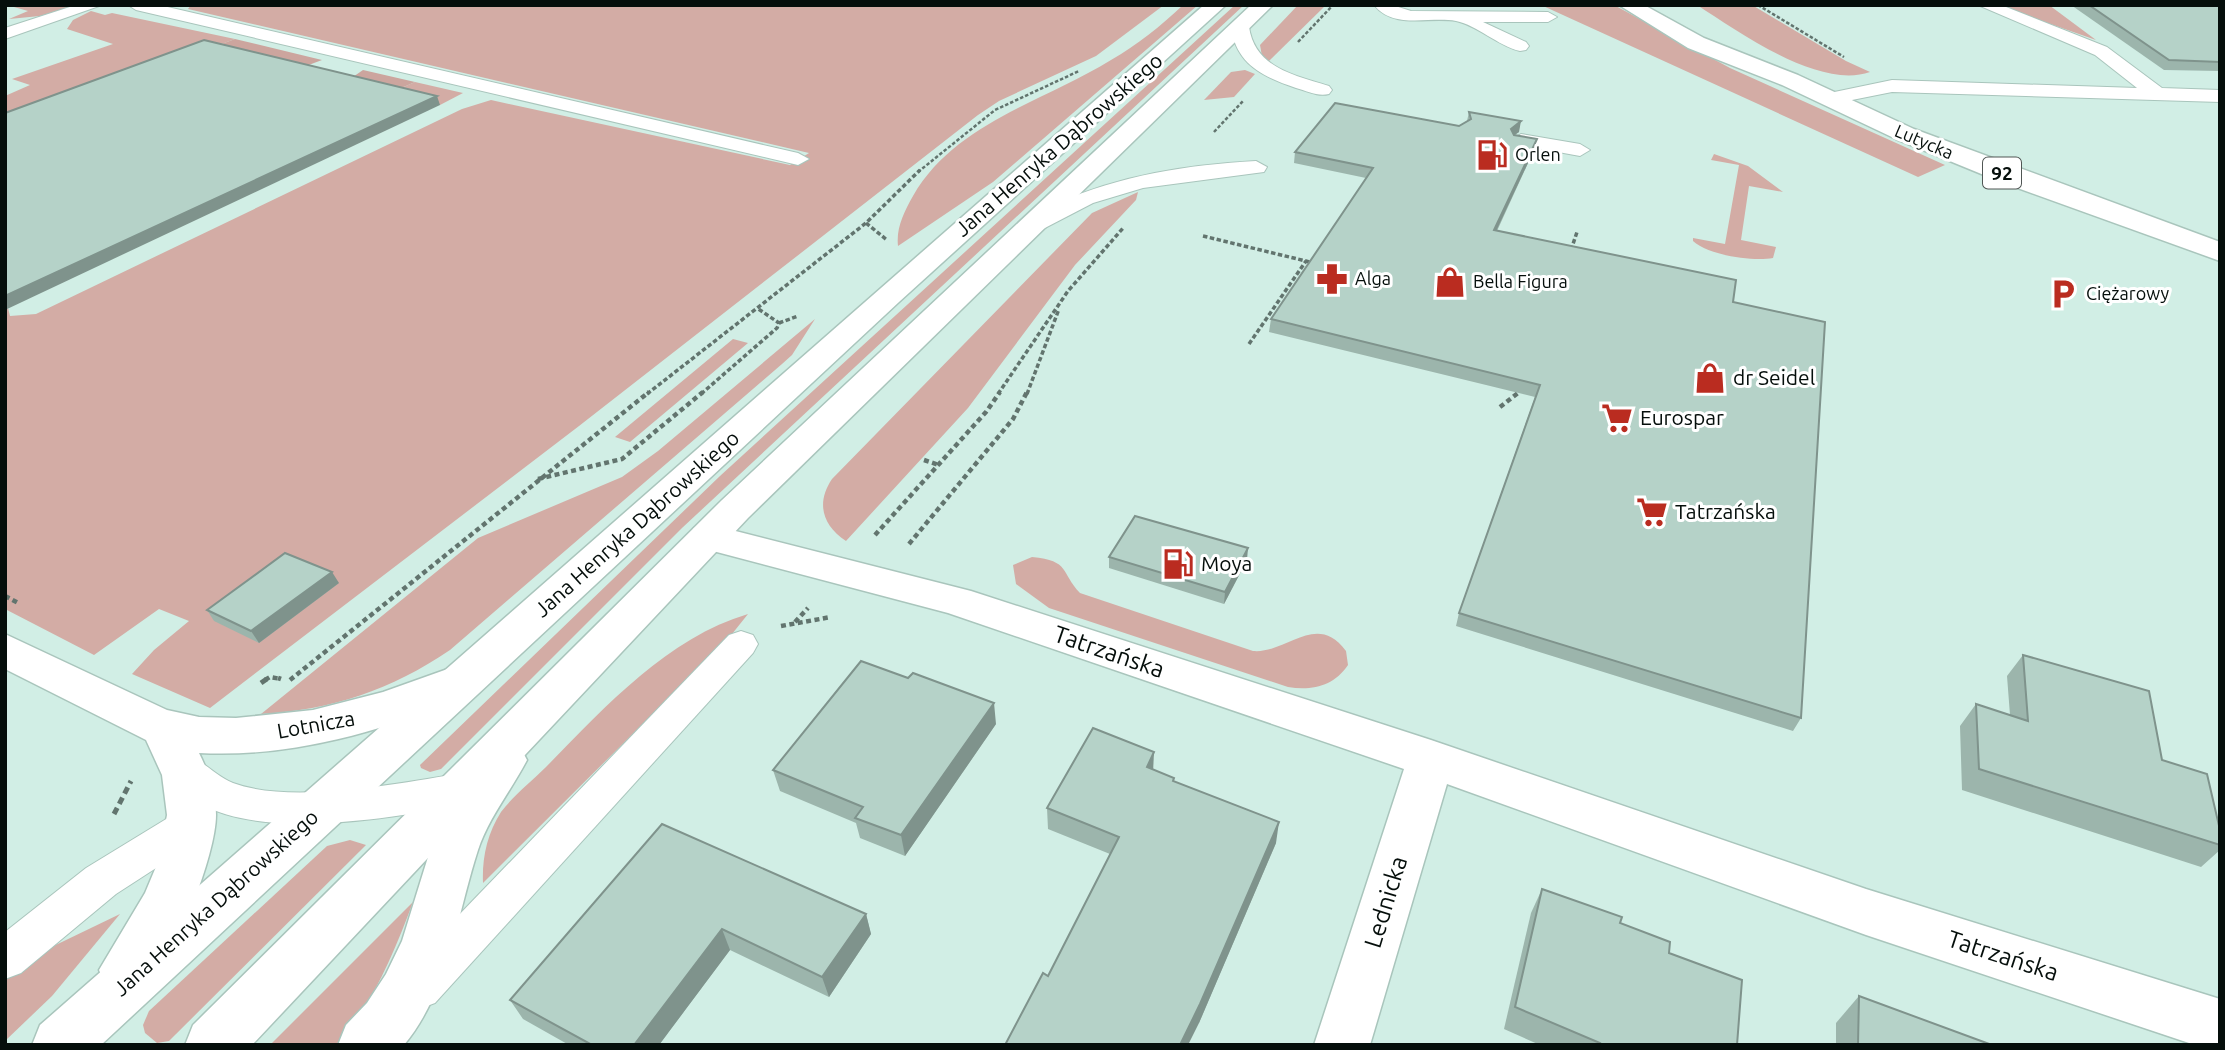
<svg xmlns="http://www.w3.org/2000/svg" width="2225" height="1050" font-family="Ubuntu,sans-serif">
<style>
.green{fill:#d3aca5}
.forest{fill:#cca59e}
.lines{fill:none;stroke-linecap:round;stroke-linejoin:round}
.lane-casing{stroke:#a9c5bc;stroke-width:2}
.street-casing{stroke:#a9c5bc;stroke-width:3}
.secondary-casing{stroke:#a9c5bc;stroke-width:3}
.primary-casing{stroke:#a9c5bc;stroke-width:3}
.path-far3{stroke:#62746e;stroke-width:2.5;stroke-dasharray:3.5 2;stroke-linecap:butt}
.path-far2{stroke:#62746e;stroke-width:3.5;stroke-dasharray:4.5 2.5;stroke-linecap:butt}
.path-far1{stroke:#62746e;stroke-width:4.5;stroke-dasharray:5 3.5;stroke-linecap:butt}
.path{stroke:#62746e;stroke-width:5;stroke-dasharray:7 4.5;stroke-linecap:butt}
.lane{fill:#fff;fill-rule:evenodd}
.street{fill:#fff;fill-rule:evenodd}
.secondary{fill:#fff;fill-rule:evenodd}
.primary{fill:#fff;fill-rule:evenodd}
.wall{fill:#9cb5ac}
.shaded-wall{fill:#7f938c}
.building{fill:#b5d2c8;stroke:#7f938c;stroke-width:2}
.labels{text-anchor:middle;stroke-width:6;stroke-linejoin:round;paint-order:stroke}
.far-street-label{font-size:18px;fill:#050e0b;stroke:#fff}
.far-poi-label{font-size:18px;fill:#050e0b;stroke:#fff;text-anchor:start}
.shield{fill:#fff;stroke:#505654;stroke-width:2}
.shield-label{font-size:19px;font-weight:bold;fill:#050e0b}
.street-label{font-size:21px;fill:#050e0b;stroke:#fff}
.poi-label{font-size:21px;fill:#050e0b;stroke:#fff;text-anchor:start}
.near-street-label{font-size:24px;fill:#050e0b;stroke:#fff}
</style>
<rect width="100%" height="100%" fill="#d1eee5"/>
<g class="green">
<path d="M7,5H76L40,16L9,19L28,11Z"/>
<path d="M191,5H1164L1096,56L999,101L978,115L579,426L210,708L132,674L154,650L189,621L159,609L94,655L5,609V310L8,308L10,316L36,314L462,109L491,100L790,165L809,153L188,9Z"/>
<path d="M1183,5H1198L993,182L898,246C896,228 904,212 913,196C955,123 1043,102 1111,60C1137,45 1161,26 1183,5Z"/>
<path d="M1235,5H1244L682,528L441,769L430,772L421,768L420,765L720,476Z"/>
<path d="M1298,5H1326L1269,61L1262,56L1260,45Z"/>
<path d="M1541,5H1614L1730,68L1945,165L1918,177Z"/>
<path d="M1697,5H1752L1846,61L1870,72C1819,90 1739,32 1697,5Z"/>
<path d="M2001,5H2049L2096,40L2005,8Z"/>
<path d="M91,11L105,15L112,13L235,39L5,124V96L30,85L12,79L113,44L67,29L73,20Z"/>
<path d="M1245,70L1255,74L1234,97L1204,100L1231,72Z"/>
<path d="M415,82L463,93L440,105L390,93Z"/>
<path d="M1714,154L1748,166L1783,192L1749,186L1741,240L1776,247L1773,258C1753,262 1708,255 1693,241V238L1725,244L1739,165L1711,160Z"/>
<path d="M1138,192L1136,200L1075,265L968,408L846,541C822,525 816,503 832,479L1092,213Z"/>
<path d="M815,319L792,355L782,364L450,650C391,690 332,710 261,714L478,538L622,477L658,451Z"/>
<path d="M733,339L748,343L630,442L615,437Z"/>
<path d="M1032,557C1071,561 1060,572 1080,593L1253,651C1287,654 1316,611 1346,651L1348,665C1334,686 1312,691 1288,687L1049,608L1016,584L1013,565Z"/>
<path d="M748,614L728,639L483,883C482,858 487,834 501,812C513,796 532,781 546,767C604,708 667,638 748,614Z"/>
<path d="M350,840L366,845L169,1041L157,1043L145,1033L143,1025L149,1011L327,846Z"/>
<path d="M413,902C394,953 373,1003 338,1045H270Z"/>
<path d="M120,914L52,996L5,1041V981L37,954Z"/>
</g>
<g class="forest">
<path d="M235,39L322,60L306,66L208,49Z"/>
<path d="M363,70L415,82L390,93L350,79Z"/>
</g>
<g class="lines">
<defs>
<g id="lane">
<path d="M76,5H102L5,39V28Z"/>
<path d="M128,5H159L798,153L809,159L798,165L136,10Z"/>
<path d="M1374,5H1392L1411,11L1548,12L1557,17L1548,22H1483L1526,42L1529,46L1526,50L1520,51C1498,46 1477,25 1456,21C1429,16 1394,30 1374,5Z"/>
<path d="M1978,5H2001L2107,47L2162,88L2220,90V102L1892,92L1827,105L1817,99L1820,95L1892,80L2137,88L2095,55Z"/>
<path d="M1240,22L1249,27C1255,68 1294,75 1329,86L1332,90L1329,94C1318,97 1307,91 1296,88C1263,77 1236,64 1231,27Z"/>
<path d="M1521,134L1580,144L1590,150L1580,156L1514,144L1511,140Z"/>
<path d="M1256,161L1267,167L1264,172L1143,188L1093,203L1041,230L1033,232L1022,225C1029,215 1046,208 1058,203C1121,175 1187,165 1256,161Z"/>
<path d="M741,631L753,635L758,644L753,653L435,1003L419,1009L403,1003L397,988L403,973L729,635Z"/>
<path d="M183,752C202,759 215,776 233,783C292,805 401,783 463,773L477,778L483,789L477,800L463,805C387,818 208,854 164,768L169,757Z"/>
<path d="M190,808L204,813L210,825L204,837L116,894L21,973L5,979V932L86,868L176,813Z"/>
</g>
<g id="street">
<path d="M708,524L971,591L1431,740L1866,889L2220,999V1045H2195L1866,935L1447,784L1370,1045H1314L1404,769L948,613L694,546L689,537L694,528Z"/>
<path d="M5,634L167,710L199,717L236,718L313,710L383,692L456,666L472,671L478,683L472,695C384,730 295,758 199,753C209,773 216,793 216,815C216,855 175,960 146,987C141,991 132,993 126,995L107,988L99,970L145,893L158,862L167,815L162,775L146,740L5,669Z"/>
<path d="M504,741L520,747L527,760C512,789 488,819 478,850C457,914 449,991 404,1045H338L346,1025L367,1003L386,974L402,941L437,828L488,747Z"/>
</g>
<g id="secondary">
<path d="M1204,5H1226L899,302L101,1045H32L40,1025Z"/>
<path d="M1251,5H1273L748,518L252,1045H185L193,1025L722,500Z"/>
</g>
<path id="primary" d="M1619,5H1644L1704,38L1798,75L1914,129L2220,242V261L2001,182L1896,139L1782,85L1688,48Z"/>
</defs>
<use href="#lane" class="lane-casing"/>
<use href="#street" class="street-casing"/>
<use href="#secondary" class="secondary-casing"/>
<use href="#primary" class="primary-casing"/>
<g class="path-far3">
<path d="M1758,5L1844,57"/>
<path d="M1298,42L1333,5"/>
<path d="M1214,132L1244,100"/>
<path d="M918,172L995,110L1079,71"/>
</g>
<g class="path-far2">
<path d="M866,223L887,240"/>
<path d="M1203,236L1314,263"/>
<path d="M1571,250L1577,232"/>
<path d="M779,323L798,316"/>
<path d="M1249,344L1306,261"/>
<path d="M647,394L866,223L920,170"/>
<path d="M701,394L777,328L779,323L757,308"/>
<path d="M998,394L1068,291L1124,227"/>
<path d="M1027,394L1059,309"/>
</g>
<g class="path-far1">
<path d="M1500,407L1518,393"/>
<path d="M924,460L939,465"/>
<path d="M538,479L622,459L703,392"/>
<path d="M875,535L986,412L1000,392"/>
<path d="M909,544L1013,419L1027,392"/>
<path d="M5,596L20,604"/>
<path d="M795,622L808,608"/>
<path d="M781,626L831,617"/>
<path d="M265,680L270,677L281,679"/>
<path d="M290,680L649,392"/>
</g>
<g class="path">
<path d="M278,678L281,679"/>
<path d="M261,683L268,678"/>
<path d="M114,814L131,781"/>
</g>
<use href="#lane" class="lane"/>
<use href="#street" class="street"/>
<use href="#secondary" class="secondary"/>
<use href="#primary" class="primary"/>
</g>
<g class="wall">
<path d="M2071,5H2220V71L2164,70Z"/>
<path d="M1469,112L1519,132L1515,135L1534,150L1497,231L1733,302L1801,718L1793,731L1456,626L1459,613L1535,397L1269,332L1271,319L1366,178L1294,163L1295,152L1459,126L1467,121Z"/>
<path d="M1109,557L1247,560L1224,604L1109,568Z"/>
<path d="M339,583L259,643L214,621L207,610Z"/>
<path d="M2023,655L2162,760L2220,830V850L2201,867L1962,790L1960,726L1976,704L2010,715L2007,676Z"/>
<path d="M996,724L905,856L860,838L856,823L780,791L773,770Z"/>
<path d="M1153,770L1174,778V781L1276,843L1199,1023L1048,976L1110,854L1048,829L1047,808Z"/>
<path d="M662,824L866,914L871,934L829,997L730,950L659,1045H569L523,1019L510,1000Z"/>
<path d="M1542,889L1620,923L1669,953L1737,1045H1540L1504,1029L1531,913Z"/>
<path d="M1859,996L1992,1045H1836V1023Z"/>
</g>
<g class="shaded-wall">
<path d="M437,96L440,105L5,310V296Z"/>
<path d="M1521,121L1519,132L1508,139L1511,129Z"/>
<path d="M1537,139L1534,150L1491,242L1494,230Z"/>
<path d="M1248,548L1247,560L1224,604L1225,592Z"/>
<path d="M332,572L339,583L259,643L251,631Z"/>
<path d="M994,703L996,724L905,856L901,835Z"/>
<path d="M1154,752L1153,773L1147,767Z"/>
<path d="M1279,822L1276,843L1199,1023L1188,1045H1180Z"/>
<path d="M866,914L871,934L829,997L822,977Z"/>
<path d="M722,929L730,950L659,1045H634Z"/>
</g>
<g class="building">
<path d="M2089,5H2220V62L2169,60Z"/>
<path d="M204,40L437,96L5,296V113Z"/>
<path d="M1335,103L1459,126L1471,119L1469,112L1521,121L1511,129L1514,135L1537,139L1494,230L1736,280L1733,302L1825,322L1801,718L1459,613L1540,385L1271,319L1373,168L1295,152Z"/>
<path d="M1135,516L1248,548L1225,592L1109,557Z"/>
<path d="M285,553L332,572L251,631L207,610Z"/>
<path d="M2023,655L2149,691L2162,760L2207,774L2220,830V845L1979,769L1976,704L2028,721Z"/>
<path d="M861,661L908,678L913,673L994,703L901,835L855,818L863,807L773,770Z"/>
<path d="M1093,728L1154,752L1147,767L1174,778L1173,781L1279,822L1200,1004L1180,1045H1005L1043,973L1048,976L1119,837L1047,808Z"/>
<path d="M662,824L866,914L822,977L722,929L634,1045H592L510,1000Z"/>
<path d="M1542,889L1622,917L1620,923L1670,942L1669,953L1742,980L1737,1045H1599L1600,1043L1515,1007Z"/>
<path d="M1859,996L1992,1045H1858Z"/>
</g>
<defs>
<symbol id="fuel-bare" viewBox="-9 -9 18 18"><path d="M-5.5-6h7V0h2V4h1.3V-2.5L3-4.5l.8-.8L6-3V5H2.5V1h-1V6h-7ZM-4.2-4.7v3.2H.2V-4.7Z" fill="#ba2c20" stroke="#fff" stroke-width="2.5" paint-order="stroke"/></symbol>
<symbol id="pharmacy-bare" viewBox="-9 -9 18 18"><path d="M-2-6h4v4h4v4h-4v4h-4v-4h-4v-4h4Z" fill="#ba2c20" stroke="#fff" stroke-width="2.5" paint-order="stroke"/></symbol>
<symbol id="shop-bare" viewBox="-9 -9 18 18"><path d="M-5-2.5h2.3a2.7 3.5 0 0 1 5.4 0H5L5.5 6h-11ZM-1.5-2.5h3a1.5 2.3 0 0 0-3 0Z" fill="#ba2c20" stroke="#fff" stroke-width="2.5" paint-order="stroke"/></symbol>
<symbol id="parking-bare" viewBox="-9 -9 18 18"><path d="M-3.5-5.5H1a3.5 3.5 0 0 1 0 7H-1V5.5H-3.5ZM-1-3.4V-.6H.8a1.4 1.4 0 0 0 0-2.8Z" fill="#ba2c20" stroke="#fff" stroke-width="2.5" paint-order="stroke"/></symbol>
<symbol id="supermarket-bare" viewBox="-9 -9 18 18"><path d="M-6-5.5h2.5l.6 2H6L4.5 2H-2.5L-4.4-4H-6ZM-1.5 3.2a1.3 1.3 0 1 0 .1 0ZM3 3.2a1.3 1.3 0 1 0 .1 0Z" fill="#ba2c20" stroke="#fff" stroke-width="2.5" paint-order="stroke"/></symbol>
</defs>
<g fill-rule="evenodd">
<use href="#fuel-bare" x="1470" y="133" width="44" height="44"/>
<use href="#pharmacy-bare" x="1310" y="257" width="44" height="44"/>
<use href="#shop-bare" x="1428" y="260" width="44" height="44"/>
<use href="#parking-bare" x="2041" y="272" width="44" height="44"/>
<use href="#shop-bare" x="1688" y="356" width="44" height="44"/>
<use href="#supermarket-bare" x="1595" y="396" width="44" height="44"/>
<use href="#supermarket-bare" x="1630" y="490" width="44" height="44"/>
<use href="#fuel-bare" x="1156" y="542" width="44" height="44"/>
</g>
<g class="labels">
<g class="far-street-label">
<text transform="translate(1924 142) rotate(23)" y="6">Lutycka</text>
</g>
<g class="far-poi-label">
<text x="1515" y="161">Orlen</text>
<text x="1355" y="285">Alga</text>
<text x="1473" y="288">Bella Figura</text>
<text x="2086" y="300">Ciężarowy</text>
</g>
<rect class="shield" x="1983" y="157.5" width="38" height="31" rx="5"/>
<g class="shield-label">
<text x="2002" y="180">92</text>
</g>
<g class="street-label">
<text transform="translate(1059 145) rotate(-41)" y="7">Jana Henryka Dąbrowskiego</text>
<text transform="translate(637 524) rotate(-42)" y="7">Jana Henryka Dąbrowskiego</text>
<text transform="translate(316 725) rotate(-10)" y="7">Lotnicza</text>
<text transform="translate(216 903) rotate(-42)" y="7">Jana Henryka Dąbrowskiego</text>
</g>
<g class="poi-label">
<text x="1733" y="385">dr Seidel</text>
<text x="1640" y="425">Eurospar</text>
<text x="1675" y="519">Tatrzańska</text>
<text x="1201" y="571">Moya</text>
</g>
<g class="near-street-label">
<text transform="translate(1109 652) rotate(19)" y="8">Tatrzańska</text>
<text transform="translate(1386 902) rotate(-73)" y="8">Lednicka</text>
<text transform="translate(2003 956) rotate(18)" y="8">Tatrzańska</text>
</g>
</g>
<rect width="2225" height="1050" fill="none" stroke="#050e0b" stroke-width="14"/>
</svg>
